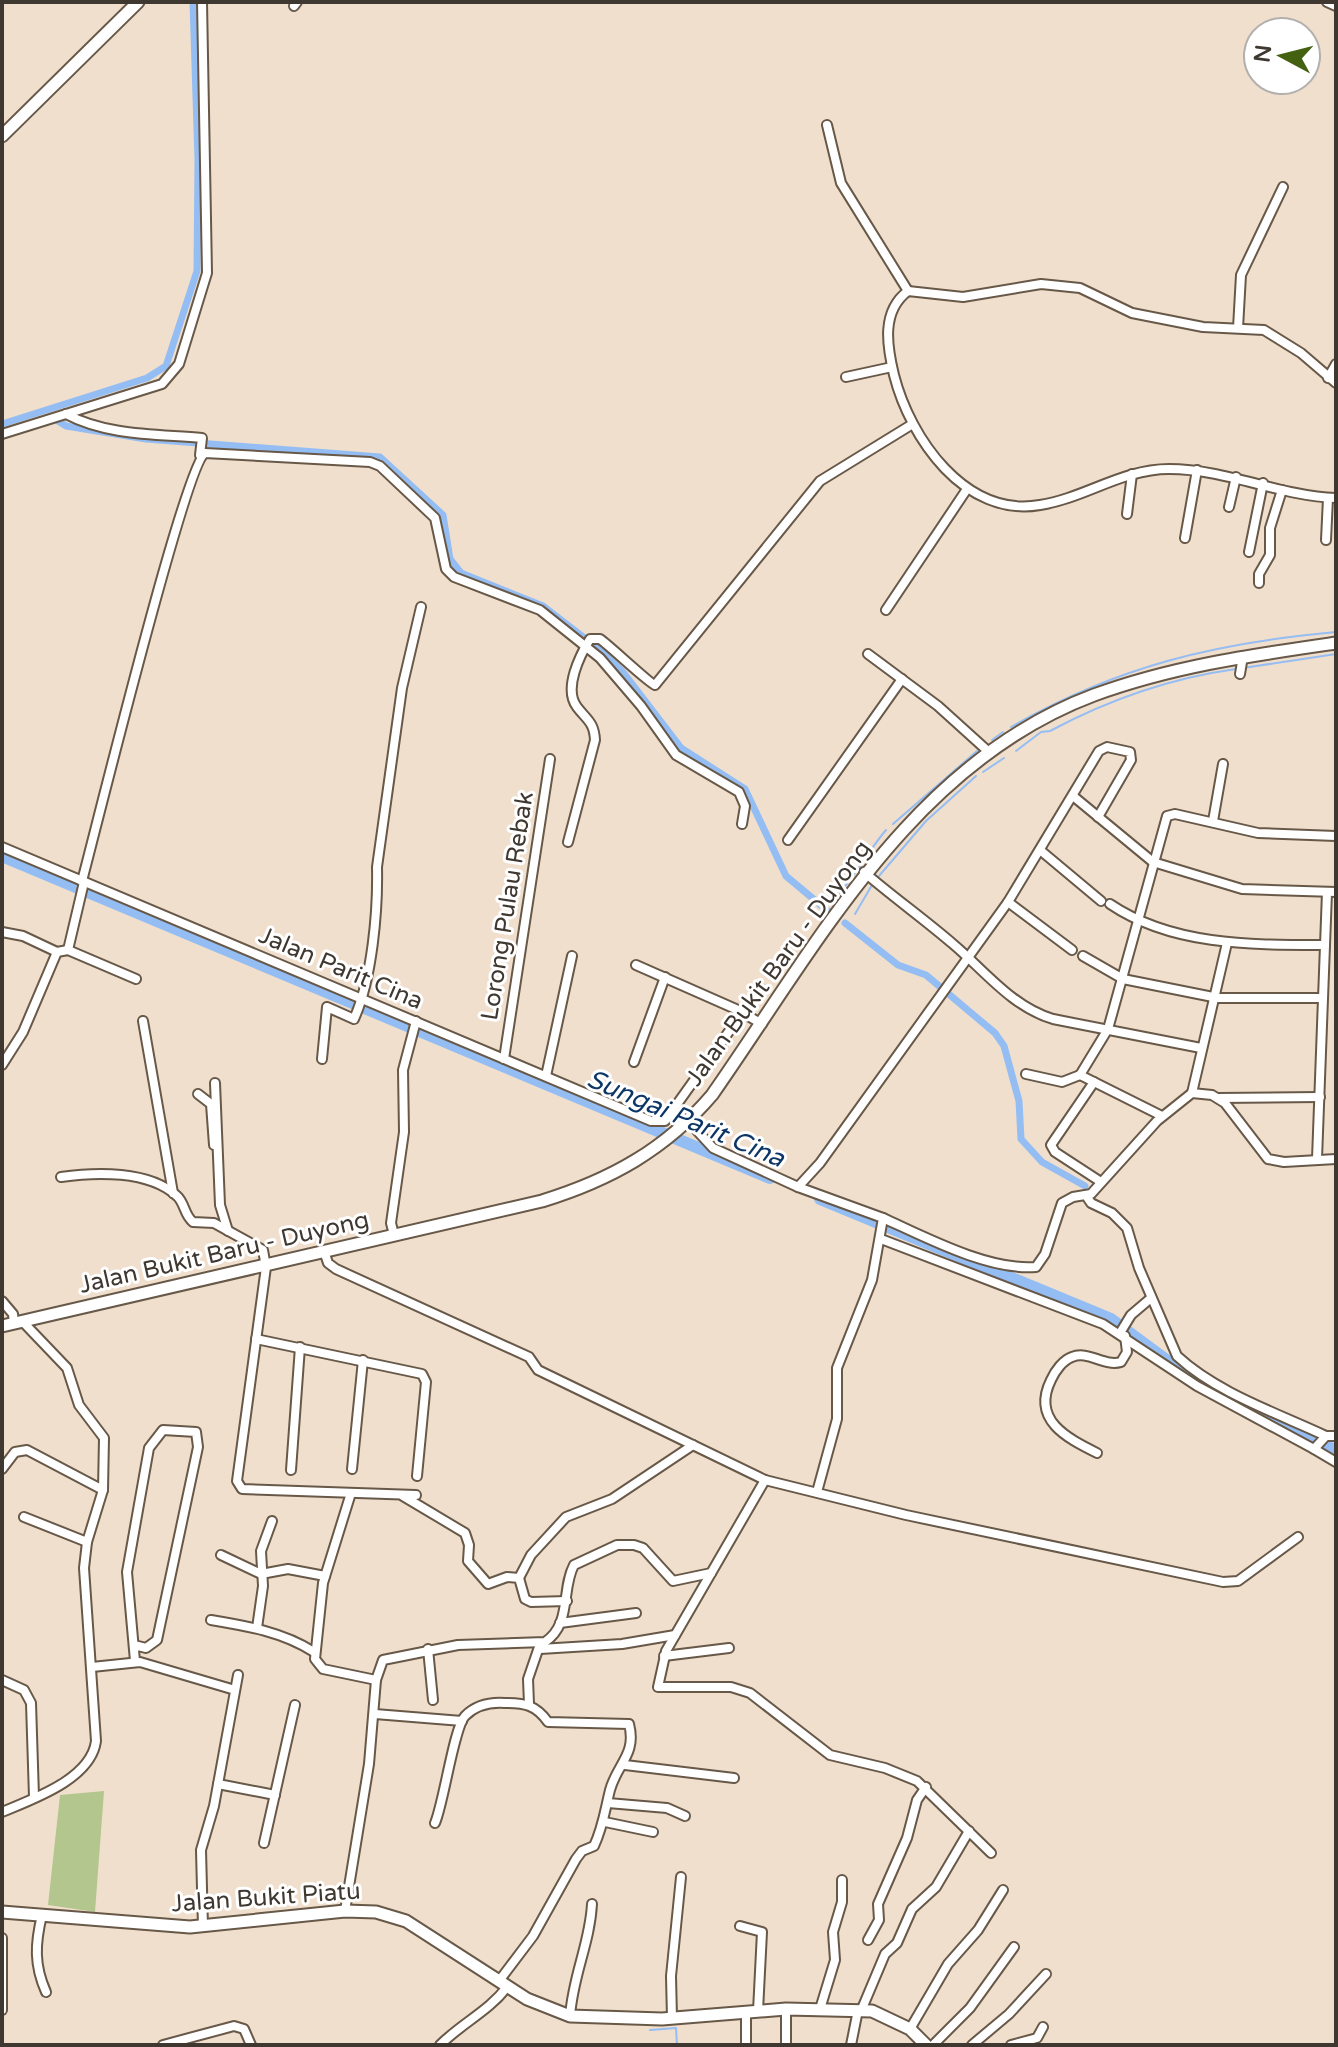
<svg xmlns="http://www.w3.org/2000/svg" width="1338" height="2047" font-family="'Varela Round',sans-serif">
<style>
.green{fill:#b3c68d}
.lines{fill:none;stroke-linecap:round;stroke-linejoin:round}
.stream{stroke:#94bef3;stroke-width:2}
.canal{stroke:#94bef3;stroke-width:7}
.river{stroke:#94bef3;stroke-width:12}
.street-casing{stroke:#675848;stroke-width:12}
.secondary-casing{stroke:#675848;stroke-width:15}
.street{stroke:#fff;stroke-width:8}
.secondary{stroke:#fff;stroke-width:11}
.labels{text-anchor:middle;stroke-width:6;stroke-linejoin:round;paint-order:stroke}
.street-label{font-size:24px;fill:#3f3831;stroke:#fff}
.water-label{font-size:26px;font-style:italic;fill:#0b3665;stroke:#fff}
</style>
<rect width="100%" height="100%" fill="#f1dfcd"/>
<path class="green" d="M104,1791L95,1912L48,1905L60,1795Z"/>
<g class="lines">
<g class="stream">
<path d="M1243,668L1336,654"/>
<path d="M1011,727C1118,666 1215,643 1336,632"/>
<path d="M992,740L1003,732"/>
<path d="M1016,751L1041,732L1050,731C1108,700 1171,678 1236,669"/>
<path d="M983,772L1004,758"/>
<path d="M893,824L977,751"/>
<path d="M879,876L926,821L976,776"/>
<path d="M824,908C846,892 867,852 886,830"/>
<path d="M855,914L872,885"/>
<path d="M650,2030L676,2028L677,2045"/>
<path d="M1335,2045L1336,2043"/>
</g>
<g class="canal">
<path d="M58,421L66,426L146,439L380,457L443,515L450,559L461,573L543,606L600,650L622,671L681,748L745,789L786,876L829,912"/>
<path d="M2,424L147,378L166,366L197,271L198,160L193,2"/>
<path d="M845,923L898,965L926,975L995,1033L1004,1046L1019,1101L1021,1139L1042,1162L1085,1186"/>
</g>
<g class="river">
<path d="M2,856L770,1178"/>
<path d="M820,1199L1111,1319L1184,1373L1336,1451"/>
</g>
<defs>
<g id="street">
<path d="M1327,2L1336,6"/>
<path d="M294,6L297,2"/>
<path d="M827,125L841,183L908,291"/>
<path d="M1238,328L1241,275L1283,187"/>
<path d="M846,377L892,367"/>
<path d="M1328,378L1336,364"/>
<path d="M1336,383L1301,353L1264,330L1203,327L1132,313L1080,288L1041,284L963,297L908,291C881,311 887,346 894,375C910,438 965,518 1040,505C1085,498 1122,469 1169,469C1227,469 1279,496 1336,498"/>
<path d="M66,414C107,436 158,434 202,438L200,455"/>
<path d="M2,434L162,384L179,364L207,273L202,2"/>
<path d="M1229,507L1236,477"/>
<path d="M1127,514L1132,474"/>
<path d="M1185,538L1197,470"/>
<path d="M1326,540L1328,498"/>
<path d="M1249,552L1263,483"/>
<path d="M1259,583V574L1270,555V528L1282,490"/>
<path d="M886,610L967,489"/>
<path d="M868,654L938,706L990,753"/>
<path d="M1240,674L1243,656"/>
<path d="M1073,796L1153,862L1242,889L1336,892"/>
<path d="M1213,821L1223,764"/>
<path d="M788,840L902,679"/>
<path d="M568,842L595,740C594,722 587,720 577,707C563,689 580,655 590,639H600C610,646 650,684 655,685L820,481L911,425"/>
<path d="M2,847L651,1121H665L760,988"/>
<path d="M1040,850L1101,901"/>
<path d="M864,872C893,897 924,919 953,944C984,970 1012,1007 1053,1019L1201,1048"/>
<path d="M82,881C96,829 185,466 205,453L370,462L380,466L435,518L446,569L454,577L540,610L600,658L641,706L676,755L739,792L745,806L742,824"/>
<path d="M1008,902L1072,950"/>
<path d="M1110,904C1172,946 1253,945 1325,945"/>
<path d="M2,932L23,936L57,952"/>
<path d="M68,950L84,882"/>
<path d="M1083,956L1123,979L1218,998H1323"/>
<path d="M636,965L738,1010L762,1024"/>
<path d="M143,1021L173,1193"/>
<path d="M322,1059L327,1007L354,1019C372,979 378,912 377,867L402,688L421,607"/>
<path d="M504,1059L550,759"/>
<path d="M634,1062L665,977"/>
<path d="M2,1065L23,1032L57,952L68,950L136,979"/>
<path d="M1026,1074L1062,1082L1080,1075L1108,1029L1167,816L1175,814L1258,833L1336,836"/>
<path d="M1080,1075L1162,1116"/>
<path d="M546,1076L572,956"/>
<path d="M1094,1082L1051,1145L1055,1152L1101,1182"/>
<path d="M215,1083L220,1205L228,1231"/>
<path d="M1192,1093L1227,943"/>
<path d="M198,1094L211,1104L214,1145"/>
<path d="M1218,1098L1320,1097"/>
<path d="M689,1122L713,1148L798,1187L883,1218L872,1280L837,1368V1419L817,1492"/>
<path d="M1317,1159L1327,892"/>
<path d="M61,1177C95,1172 149,1170 177,1196C185,1203 184,1215 193,1222L214,1223L263,1250L266,1267L237,1481L242,1489L416,1495"/>
<path d="M798,1187L820,1163L1008,902L1099,751L1107,747L1130,752L1131,760L1098,817"/>
<path d="M1087,1197L1091,1203L1112,1213L1127,1228L1139,1268L1177,1356C1217,1393 1277,1413 1326,1436"/>
<path d="M883,1218C925,1237 989,1271 1036,1267L1045,1254L1062,1203L1073,1197L1091,1194L1157,1121L1192,1093L1212,1095L1225,1103L1268,1159L1284,1162L1336,1159"/>
<path d="M394,1235L391,1223L404,1132L403,1070L416,1021"/>
<path d="M881,1239L1103,1324L1197,1386L1314,1449L1326,1436H1336"/>
<path d="M324,1251L328,1263L336,1269L529,1357L538,1370L765,1480L906,1515L1223,1582L1238,1581L1298,1537"/>
<path d="M2,1301L13,1314L14,1323"/>
<path d="M1120,1333L1131,1315L1151,1298"/>
<path d="M256,1339L422,1374L426,1382L417,1476"/>
<path d="M1314,1449L1336,1462"/>
<path d="M1097,1453C1067,1438 1031,1420 1051,1380C1055,1371 1063,1360 1072,1357C1088,1350 1104,1367 1121,1362L1127,1352L1125,1336"/>
<path d="M2,1469L15,1452L27,1450L103,1490"/>
<path d="M352,1469L363,1360"/>
<path d="M291,1470L300,1347"/>
<path d="M765,1480L666,1651L658,1687H731L750,1693L830,1755L885,1768L917,1781L991,1853"/>
<path d="M351,1493L323,1583L315,1659L323,1669L376,1680"/>
<path d="M403,1496L465,1533L469,1545L468,1561L488,1584L507,1577L519,1578L525,1599L531,1602L567,1601"/>
<path d="M24,1517L87,1542"/>
<path d="M221,1555L261,1574L288,1569L325,1576"/>
<path d="M519,1578L531,1555L566,1517L612,1499L693,1445"/>
<path d="M211,1620C247,1626 283,1632 314,1652"/>
<path d="M560,1623L636,1613"/>
<path d="M257,1628L263,1586L261,1551L272,1521"/>
<path d="M134,1645L146,1648L157,1640L198,1447L196,1432L163,1430L149,1448L127,1572L135,1661"/>
<path d="M428,1649L433,1700"/>
<path d="M540,1649L622,1644L675,1635"/>
<path d="M664,1656L729,1648"/>
<path d="M92,1667L140,1662L235,1690"/>
<path d="M2,1680L24,1690L31,1703L34,1797"/>
<path d="M529,1704L528,1679L540,1644"/>
<path d="M375,1714L462,1721"/>
<path d="M625,1765L734,1778"/>
<path d="M218,1784L275,1795"/>
<path d="M608,1803L667,1808L685,1816"/>
<path d="M2,1812C33,1799 91,1779 96,1741L84,1568L87,1542L103,1490L104,1438L79,1405L67,1368L23,1322"/>
<path d="M605,1822L653,1832"/>
<path d="M435,1823C444,1802 454,1727 465,1716C476,1705 491,1702 505,1703C525,1703 536,1705 548,1722L629,1724C637,1754 617,1764 610,1790C605,1810 603,1827 594,1846L582,1851L576,1859L533,1936L499,1981"/>
<path d="M264,1843L295,1705"/>
<path d="M345,1911L369,1764L376,1680L383,1660L458,1645L545,1642C572,1624 561,1589 574,1565L617,1545H634L643,1548L673,1581L711,1573"/>
<path d="M42,1915C35,1944 34,1965 46,1992"/>
<path d="M740,1926L762,1932L758,2011"/>
<path d="M203,1927L201,1850L214,1806L238,1675"/>
<path d="M2,1938V2010"/>
<path d="M868,1940L879,1920L878,1904L907,1838L917,1800L926,1787"/>
<path d="M786,2009V2045"/>
<path d="M820,2009L835,1960L833,1932L842,1902V1880"/>
<path d="M861,2011L885,1954L897,1943L912,1909L936,1887L969,1831"/>
<path d="M570,2016C573,1975 590,1943 592,1904"/>
<path d="M672,2018L671,1976L681,1877"/>
<path d="M910,2029L948,1964L978,1930L1003,1890"/>
<path d="M163,2045L234,2026L244,2029L251,2045"/>
<path d="M440,2045C462,2023 489,2011 507,1987"/>
<path d="M746,2045V2012"/>
<path d="M851,2045L858,2010"/>
<path d="M933,2045L970,2008L1014,1947"/>
<path d="M972,2045L1009,2014L1046,1974"/>
<path d="M1011,2045L1037,2038L1043,2027"/>
</g>
<g id="secondary">
<path d="M2,136L138,2"/>
<path d="M2,1326L542,1201C610,1180 665,1150 712,1095C817,945 912,763 1094,695C1173,666 1253,655 1336,643"/>
<path d="M2,1912L190,1927L345,1911L376,1912L406,1921L527,1999L570,2016L662,2019L786,2009L872,2011L910,2029L926,2045"/>
</g>
</defs>
<use href="#street" class="street-casing"/>
<use href="#secondary" class="secondary-casing"/>
<use href="#street" class="street"/>
<use href="#secondary" class="secondary"/>
</g>
<g class="labels">
<g class="street-label">
<text transform="translate(507 906) rotate(-81)" y="8">Lorong Pulau Rebak</text>
<text transform="translate(778 963) rotate(-54)" y="8">Jalan Bukit Baru - Duyong</text>
<text transform="translate(341 968) rotate(23)" y="8">Jalan Parit Cina</text>
<text transform="translate(224 1252) rotate(-13)" y="8">Jalan Bukit Baru - Duyong</text>
<text transform="translate(266 1897) rotate(-4)" y="8">Jalan Bukit Piatu</text>
</g>
<g class="water-label">
<text transform="translate(686 1118) rotate(23)" y="9">Sungai Parit Cina</text>
</g>
</g>
<rect width="1338" height="2047" fill="none" stroke="#3f3831" stroke-width="8"/>
<g transform="translate(1282 56) rotate(277)"><circle r="38" fill="#ffffff" stroke="#b2afad" stroke-width="2"/>
<path d="M0-6L14 30L0 20L-14 30Z" fill="#446011"/>
<text y="-12" font-size="22" font-weight="bold" text-anchor="middle" fill="#3f3831">N</text>
</g>
</svg>
